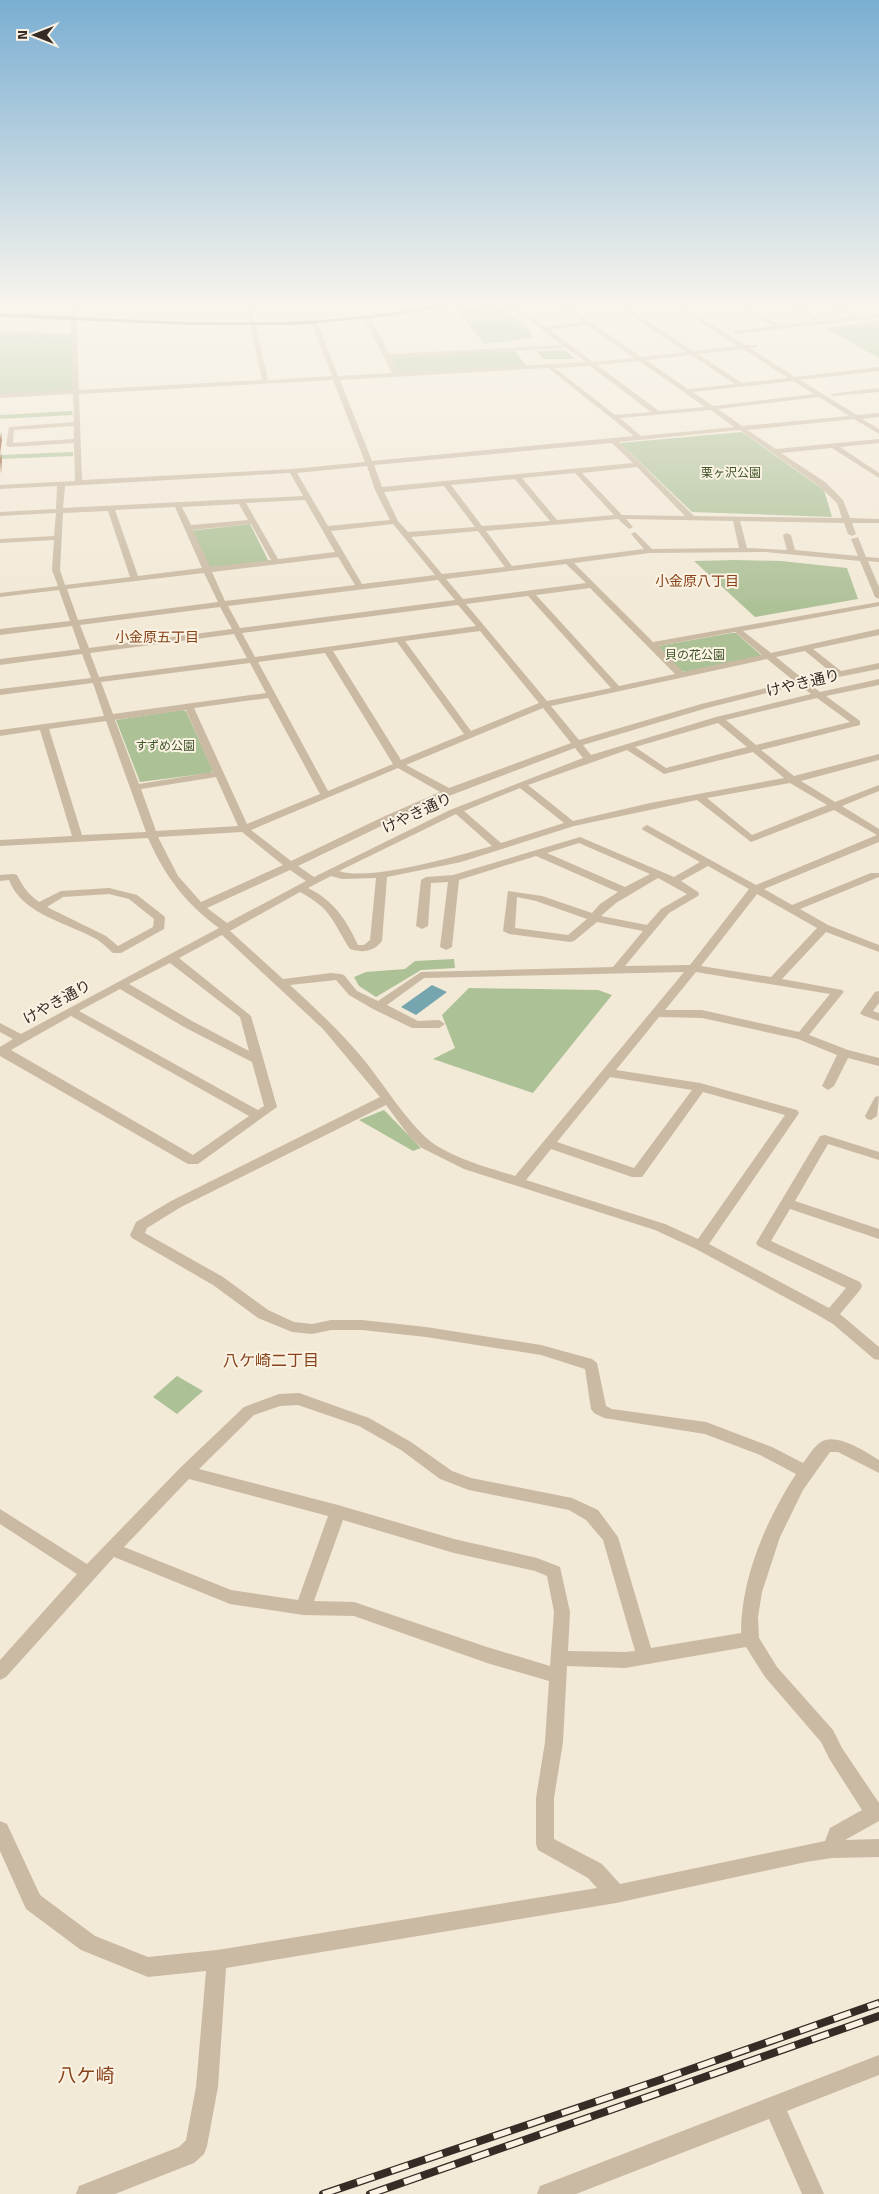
<svg xmlns="http://www.w3.org/2000/svg" width="879" height="2194" font-family="'Titillium Web','Noto Sans JP',sans-serif">
<style>
.green{fill:#adc197}
.water{fill:#75a6b0}
.lines{fill:none;stroke-linecap:round;stroke-linejoin:round}
.minor{fill:#cabaa3;fill-rule:evenodd}
.major{fill:#786555;fill-rule:evenodd}
.rail-casing{stroke:#352c25;stroke-width:8}
.rail{stroke:#faf2e3;stroke-width:5.5;stroke-dasharray:18;stroke-linecap:butt}
.shaded-wall{fill:#8e4f29}
.labels{text-anchor:middle;stroke-width:4;stroke-linejoin:round;paint-order:stroke}
.far-park-label{font-size:12px;fill:#3e5428;stroke:#faf2e3}
.far-neighbourhood-label{font-size:14px;fill:#87431b;stroke:#faf2e3}
.street-label{font-size:15px;fill:#352c25;stroke:#faf2e3}
.neighbourhood-label{font-size:16px;fill:#87431b;stroke:#faf2e3}
.near-neighbourhood-label{font-size:19px;fill:#87431b;stroke:#faf2e3}
</style>
<rect width="100%" height="100%" fill="#f2e9d7"/>
<g class="green">
<path d="M494,304C507,312 528,322 533,338L484,344L456,309Z"/>
<path d="M879,321V358L825,328Z"/>
<path d="M0,333L74,336L76,392L0,396Z"/>
<path d="M565,350L575,359H543L537,351Z"/>
<path d="M515,351L526,366L401,373L398,372L391,358Z"/>
<path d="M72,411L73,415L0,419V415Z"/>
<path d="M742,432L824,490L832,517L692,512L620,443Z"/>
<path d="M73,452V456L0,459V455Z"/>
<path d="M250,524L269,562L207,569L189,531Z"/>
<path d="M735,560L781,561L847,568L858,599L755,617L694,561Z"/>
<path d="M732,633H736L762,656L686,672L681,671L658,646Z"/>
<path d="M182,710L186,711L213,771L210,773L140,782L116,720Z"/>
<path d="M454,959L455,968L421,970L376,997L359,986L354,977L366,972L405,969L415,961Z"/>
<path d="M469,988L598,990L612,995L533,1093L433,1059L455,1048L442,1015Z"/>
<path d="M384,1110L421,1148L413,1151L359,1120Z"/>
<path d="M177,1376L203,1391L177,1414L153,1397Z"/>
</g>
<path class="water" d="M432,985L447,992L416,1015L401,1007Z"/>
<g class="lines">
<g class="minor">
<path d="M70,301H76L79,390L262,380L245,301H251L252,304H303L359,301L303,308H252L268,380L332,376L311,322L314,320L317,322L338,376L392,373L364,318L367,316L370,318L390,354L562,345L524,316L494,301C513,301 532,317 546,327L583,322L553,301H559L564,304L597,301L594,303L568,306L590,322H594V324L641,357L686,352L610,301H616L693,351L738,346L667,301H673L745,345H758V347L750,348L795,377L879,367V371L800,380L857,415L879,413V417L862,419L879,429V434L854,419L747,430L776,449L879,439V443L840,447L879,473V478L832,448L781,453L825,482L843,500L850,518L879,519V523H852L856,534L852,536L848,534L844,523L740,521L747,548L787,550L783,535L787,533L791,535L795,550L858,556L851,539L858,537L866,557L879,558V562L868,561L879,587V599L875,597L860,561L765,552L650,553L574,563L653,642L879,602V606L743,631L771,653L879,629V635L813,649L841,671L879,663V669L808,683L820,692L879,679V685L826,696L860,721V725L761,750L794,776L879,754V760L801,781L835,802L879,785V791L842,806L879,829V842L764,889L792,905L871,873H879V877L800,909L828,925L879,945V952L826,932L782,979L842,990L844,992L842,994L809,1035L848,1050L879,1058V1066L848,1058L834,1086L828,1090L822,1086L837,1055L798,1039L702,1018L659,1017L616,1070L700,1083L797,1110L799,1113L797,1116L709,1244L829,1308L846,1288L758,1246L756,1243L820,1136L825,1135L879,1152V1160L828,1144L795,1201L879,1229V1239L790,1209L771,1241L860,1282L862,1286L860,1290L840,1314L879,1347V1360L874,1359L833,1324L816,1314L696,1249L655,1230L464,1169L422,1148L410,1137L386,1105L181,1207L147,1228L145,1233L223,1277L268,1310L294,1322L312,1324L331,1320H362L426,1327L541,1345L592,1359L597,1363L606,1406L612,1409L706,1422L772,1447L803,1463C808,1457 814,1446 821,1442C836,1432 866,1452 879,1460V1473L838,1452H830L803,1490L780,1537L762,1592L758,1617L759,1638L777,1667L833,1730L842,1748L879,1803V1821L845,1840L879,1839V1857L832,1858L806,1862L616,1903L226,1968L218,2087L207,2146L204,2154L194,2163L115,2194H76L79,2186L179,2147L186,2140L196,2087L206,1971L148,1977L81,1950L26,1909L0,1851V1821L7,1824L40,1895L95,1936L148,1957L217,1950L597,1888L588,1878L538,1850L536,1844V1798L545,1742L549,1681L487,1663L354,1616L303,1615L230,1604L114,1557L6,1677L0,1680V1660L77,1574L0,1524V1509L87,1564L180,1468L244,1407L279,1394L299,1393L369,1418L411,1442L452,1471L471,1478L572,1498L598,1510L618,1537L651,1648L741,1633C741,1578 766,1520 796,1474L760,1455L705,1434L604,1418L594,1413L591,1409L585,1369L541,1355L426,1337L362,1330H331L312,1334L292,1332L258,1318L213,1285L132,1238L130,1235L136,1222L171,1201L380,1097L323,1029L222,935L179,958L251,1016L277,1107L198,1164H188L0,1056V1047L13,1039L0,1032V1023L21,1034L219,928C186,904 164,875 148,838L0,846V840L72,836L40,730L0,736V730L104,716L93,683L0,695V689L91,678L82,654L0,665V659L80,649L72,626L0,635V629L70,621L59,590L0,597V593L58,586L52,570L54,540L0,543V539L54,536L56,513L0,516V512L56,509L57,486L0,489V485L75,481L74,443L9,447L6,445L9,427L74,422L73,394L0,398V394L73,390L71,338L0,335V331L71,334ZM587,325L634,358L593,362L550,330ZM566,348L586,362L398,373L392,358ZM743,349L788,378L742,383L698,354ZM691,355L735,384L688,389L646,360ZM639,361L705,407L659,411L597,365ZM590,366L651,412L615,415L555,368ZM548,368L634,436L372,461L340,380ZM333,380L365,462L292,469L82,480L79,394ZM793,381L814,394L713,406L693,392ZM819,397L849,416L742,426L718,409ZM711,410L734,427L641,436L620,418ZM74,426V439L13,443L14,430ZM740,430L819,486L837,503L842,518L694,516L619,442ZM612,443L633,463L382,487L374,465ZM367,466L375,490L390,520L328,526L297,473ZM637,467L685,516L622,515L582,473ZM290,473L303,496L63,508L65,486ZM575,473L614,515L557,520L522,478ZM515,479L550,521L482,526L451,485ZM444,486L475,527L408,532L398,521L384,492ZM305,500L335,552L278,559L246,503ZM239,504L248,520L191,525L182,507ZM175,507L202,568L138,576L115,510ZM108,511L130,577L65,585L60,570L63,513ZM618,519L629,529L633,527L626,519L733,521L739,548L652,549L635,532L631,534L644,549L512,566L486,531ZM251,524L271,560L210,567L193,530ZM393,524L435,575L362,584L331,531ZM478,531L505,567L442,574L411,537ZM338,557L355,585L225,601L212,572ZM566,564L586,583L463,599L446,579ZM204,573L218,602L78,620L67,589ZM438,580L455,600L240,628L228,606ZM590,588L675,674L619,686L536,595ZM528,596L611,688L547,701L466,604ZM458,605L476,626L255,657L242,633ZM220,607L232,629L89,648L80,625ZM480,631L539,703L471,731L405,641ZM735,632L762,655L683,672L658,646ZM234,634L247,658L99,677L90,653ZM397,642L464,734L401,760L333,651ZM805,651L832,673L803,679L776,657ZM325,653L393,764L328,791L258,662ZM767,659L794,681L701,704L579,740L551,706ZM250,663L266,693L113,714L101,682ZM799,685L811,694L716,717L591,755L583,745L707,708ZM268,698L320,794L247,824L194,708ZM817,698L850,722L756,745L726,720ZM543,708L571,743L449,788L406,765ZM186,710L213,772L139,784L115,720ZM106,721L146,832L82,835L49,729ZM718,723L747,747L666,768L635,747ZM575,748L583,758L450,810L314,877L298,866L425,805ZM627,750L664,774L753,752L784,778L650,803L573,821L528,785ZM398,768L440,792L385,816L291,861L251,830ZM216,777L238,826L156,831L141,789ZM790,783L827,805L752,835L707,798ZM520,788L564,823L501,843L464,811ZM697,800L751,842L834,810L877,835L756,885L647,825L642,828L643,830L700,862L674,877L580,837L453,875L426,877L421,880L416,926L422,929L428,926L431,883L448,882L440,947L446,950L452,947L459,880L536,856L618,892L600,904L592,913L542,896L508,891L503,931L509,934L570,942L574,941L597,922L643,931L613,967L421,972L378,1001L357,991L344,975L340,974L331,973L283,979L230,931L300,892C332,909 332,921 350,949C363,953 373,952 382,941L387,877L461,862L574,826ZM456,814L492,846C461,855 369,882 339,871ZM242,832L283,865L201,902L178,876L158,837ZM579,843L650,874L625,887L547,853ZM708,866L749,889L690,965L625,966L669,913L698,896L699,894L698,892L681,881ZM290,870L306,881L227,923L207,908ZM331,876L342,879L376,878L370,940L364,945H358C346,919 334,901 308,888ZM658,878L687,894L661,909L647,925L601,916L616,903ZM757,894L817,928L771,977L701,966ZM517,897L536,901L587,919L568,935L515,928ZM170,963L240,1017L249,1051L192,1021L129,984ZM684,972L515,1176C489,1168 452,1158 430,1141C407,1122 384,1085 365,1061C342,1033 316,1009 290,985L336,980L349,995L373,1009L412,1028H439L445,1024L439,1020L418,1021L387,1005L424,978ZM696,972L830,994L799,1032L702,1010H665ZM120,989L184,1027L252,1062L264,1106L258,1110L79,1011ZM71,1016L249,1116L193,1155L11,1050ZM610,1077L692,1090L634,1168L557,1142ZM703,1092L785,1115L698,1239L665,1224L526,1180L551,1149L632,1177H642ZM298,1405L359,1426L401,1450L440,1479L469,1490L569,1510L586,1520L603,1540L635,1651L625,1652L568,1651L570,1612L560,1567L537,1558L454,1539L338,1505L199,1469L254,1415L280,1406ZM189,1479L328,1516L298,1600L231,1590L124,1547ZM343,1520L454,1553L535,1571L547,1576L554,1612L550,1666L487,1647L354,1602L314,1601ZM746,1647L765,1677L821,1742L830,1760L862,1810L830,1828L825,1841L620,1884L602,1864L554,1839V1798L563,1742L567,1666L625,1668Z"/>
<path d="M435,301H442L450,305L445,306Z"/>
<path d="M732,301H738L780,325L815,321L781,301H787L822,321L850,317L821,301H827L857,317L879,314V318L735,334L733,331L773,326Z"/>
<path d="M868,301L879,303V307L869,302Z"/>
<path d="M879,388V392L833,396L830,394Z"/>
<path d="M13,874L17,875C24,888 27,893 39,902L61,891L109,888L137,895L164,916L165,918L164,929L121,953H113C108,949 104,944 98,940C69,923 22,915 9,880L0,881V875ZM109,894L129,899L154,919L153,927L118,946L106,936L47,907L63,897Z"/>
<path d="M879,991V1003L873,1011L879,1013V1021L862,1015L860,1013L875,992Z"/>
<path d="M879,1096L877,1116L871,1120L867,1119L865,1116L875,1097Z"/>
<path d="M879,2055V2075L787,2111L824,2194H802L769,2119L576,2194H537L540,2186L548,2183Z"/>
</g>
<path class="major" d="M470,301H481L389,316L300,325H188L0,317V313C100,317 200,326 300,321C357,319 414,309 470,301Z"/>
<defs>
<g id="rail">
<path d="M323,2194L660,2080L879,2003"/>
<path d="M370,2194L879,2016"/>
</g>
</defs>
<use href="#rail" class="rail-casing"/>
<use href="#rail" class="rail"/>
</g>
<g class="shaded-wall">
<path d="M1,432L2,440L0,454V439Z"/>
<path d="M1,452L2,460L1,474L0,460Z"/>
</g>
<linearGradient id="sky" x2="0" y2="1"><stop stop-color="#7aaed2"/><stop offset="0.5" stop-color="#f9f5ed"/><stop offset="1" stop-color="#f9f5ed" stop-opacity="0"/></linearGradient>
<rect width="879" height="608" fill="url(#sky)"/>
<g class="labels">
<g class="far-park-label">
<text x="731" y="477">栗ヶ沢公園</text>
<text x="695" y="659">貝の花公園</text>
<text x="165" y="750">すずめ公園</text>
</g>
<g class="far-neighbourhood-label">
<text x="697" y="586">小金原八丁目</text>
<text x="157" y="642">小金原五丁目</text>
</g>
<g class="street-label">
<text transform="translate(803 683) rotate(-13)" y="5">けやき通り</text>
<text transform="translate(417 813) rotate(-25)" y="5">けやき通り</text>
<text transform="translate(57 1002) rotate(-29)" y="5">けやき通り</text>
</g>
<g class="neighbourhood-label">
<text x="271" y="1366">八ケ崎二丁目</text>
</g>
<g class="near-neighbourhood-label">
<text x="86" y="2082">八ケ崎</text>
</g>
</g>
<g transform="translate(35 35) rotate(270)" stroke="#faf2e3" stroke-width="4" paint-order="stroke">
<path d="M0-4L9 19L0 12L-9 19Z" fill="#352c25"/>
<text y="-8" font-size="14" font-weight="bold" text-anchor="middle" fill="#352c25">N</text>
</g>
</svg>
